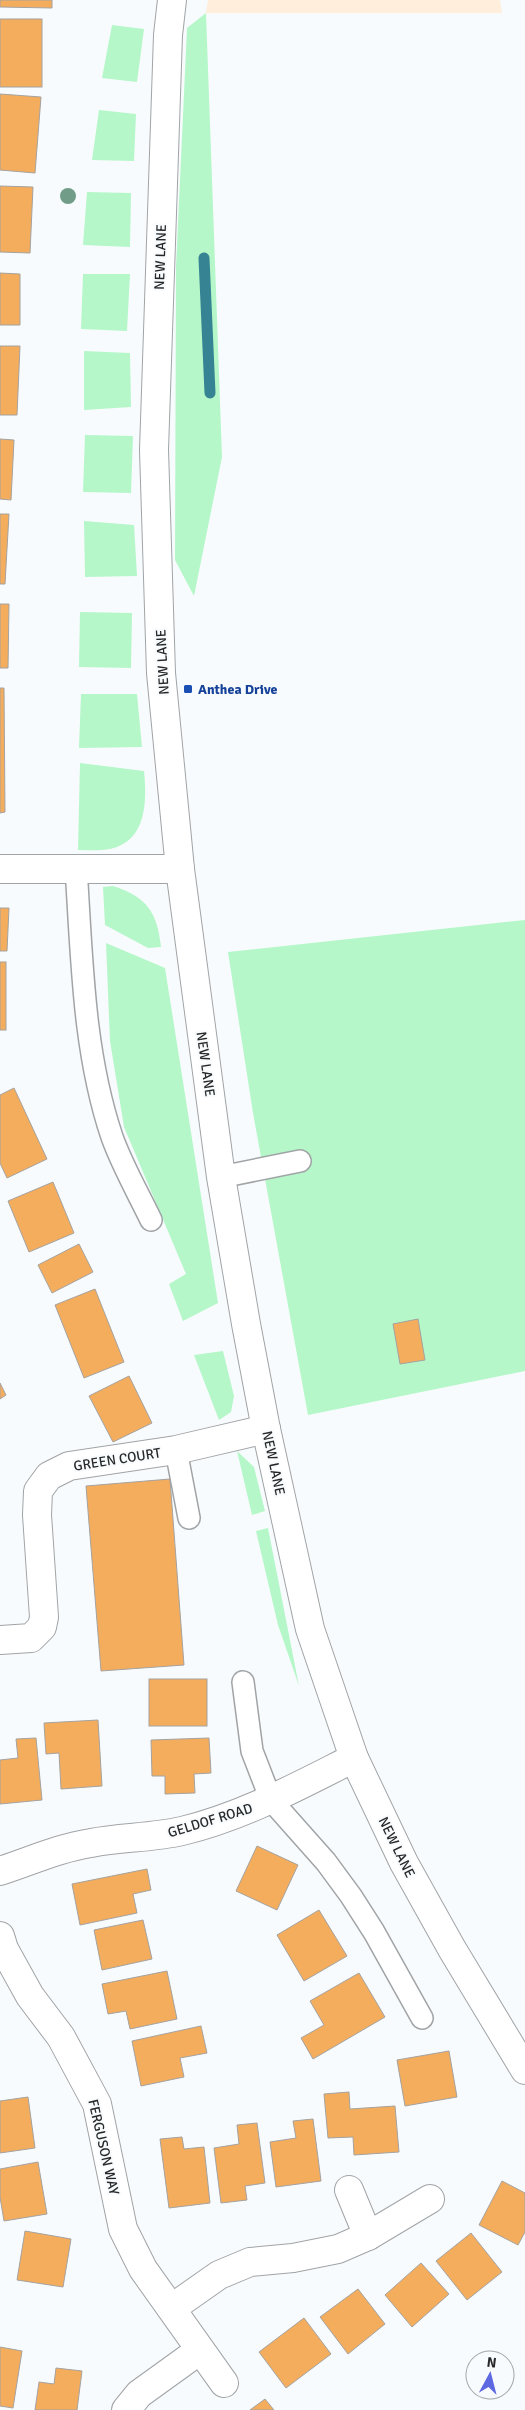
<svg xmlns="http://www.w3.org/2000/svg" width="525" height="2410" font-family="Signika,sans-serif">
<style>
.commercial{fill:#feeedb}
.green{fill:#b5f7c9}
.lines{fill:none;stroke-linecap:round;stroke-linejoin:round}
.stream{stroke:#368493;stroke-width:11}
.building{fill:#f4ad5c;stroke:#a5a2a0}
.service-casing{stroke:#a1a4a6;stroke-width:24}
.minor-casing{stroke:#a1a4a6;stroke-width:30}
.tertiary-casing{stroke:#a1a4a6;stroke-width:30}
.service{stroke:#fff;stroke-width:21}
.minor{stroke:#fff;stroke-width:28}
.tertiary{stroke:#fff;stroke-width:28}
.tree{fill:#719d88}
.transit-dot{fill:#1a4fb4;stroke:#f8fbfd;stroke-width:2}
.labels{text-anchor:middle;stroke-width:4;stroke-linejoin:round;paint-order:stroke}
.street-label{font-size:14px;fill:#272829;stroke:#f8fbfd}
.transit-label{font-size:14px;font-weight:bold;fill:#164399;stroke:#f8fbfd;text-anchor:start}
</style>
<rect width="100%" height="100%" fill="#f8fbfd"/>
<path class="commercial" d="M208,0H500L502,13H206Z"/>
<g class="green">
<path d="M206,13L222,457L194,596L175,560L176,267L187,28Z"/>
<path d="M112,25L144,29L137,82L102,78Z"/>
<path d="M99,110L136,114L134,161L92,160Z"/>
<path d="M87,192L131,193L130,247L83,245Z"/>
<path d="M83,274H130L127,331L81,329Z"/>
<path d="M84,351L130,353L131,407L84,410Z"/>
<path d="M85,435L133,436L131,493L83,492Z"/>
<path d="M84,521L134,525L137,576L85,577Z"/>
<path d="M80,612L132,613L131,668L79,667Z"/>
<path d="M81,694H137L142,747L79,748Z"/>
<path d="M80,763L144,771C147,801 147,841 110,849C100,851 88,850 78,850Z"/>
<path d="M113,886C147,897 157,912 161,947L148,948L105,925L103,887Z"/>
<path d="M525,920V1371L308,1415L253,1113L228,952Z"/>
<path d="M106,943L165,968L218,1303L183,1321L169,1284L186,1274L124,1127L110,1041Z"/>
<path d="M223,1351L234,1396L231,1412L219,1420L194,1355Z"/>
<path d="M237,1451L254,1467L265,1511L252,1515Z"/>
<path d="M268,1528L299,1686L278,1625L256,1531Z"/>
</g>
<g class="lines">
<path class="stream" d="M204,258L210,393"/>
</g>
<g class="building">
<path d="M0,0H52V8L0,7Z"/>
<rect x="0" y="19" width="42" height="68"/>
<path d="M0,94L41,97L35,173L0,170Z"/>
<path d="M0,186L33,187L30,253L0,252Z"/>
<path d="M0,273L20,274V325H0Z"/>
<path d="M0,346H20L17,415H0Z"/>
<path d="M0,439L14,440L11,500L0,499Z"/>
<path d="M0,514H9L5,584H0Z"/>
<path d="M0,604H9L8,668H0Z"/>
<path d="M0,688H4L5,812L0,813Z"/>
<path d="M0,908H9L7,951H0Z"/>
<rect x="0" y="962" width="6" height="68"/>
<path d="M14,1088L47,1159L7,1178L0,1163V1095Z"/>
<path d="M53,1182L74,1233L29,1252L8,1201Z"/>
<path d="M79,1244L93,1272L52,1293L38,1265Z"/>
<path d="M95,1289L124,1362L84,1378L55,1305Z"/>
<path d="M418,1319L425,1360L400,1364L393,1324Z"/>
<path d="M129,1376L152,1423L113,1442L89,1396Z"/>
<path d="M0,1383L6,1395L0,1399Z"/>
<path d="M170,1479L184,1665L101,1671L86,1486Z"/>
<rect x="149" y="1679" width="58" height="47"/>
<path d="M98,1720L102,1786L61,1789L59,1753L46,1754L44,1723Z"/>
<path d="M36,1738L42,1800L0,1804V1760L18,1758L16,1739Z"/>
<path d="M209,1738L211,1773L194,1774L195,1793L165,1794V1776H152L151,1740Z"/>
<path d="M257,1846L298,1865L277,1910L236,1891Z"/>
<path d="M147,1869L151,1890L133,1894L137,1913L80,1925L72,1884Z"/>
<path d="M319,1910L347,1956L304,1981L277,1935Z"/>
<path d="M143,1920L152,1959L102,1970L94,1930Z"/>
<path d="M167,1971L177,2019L130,2029L126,2011L108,2014L102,1984Z"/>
<path d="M359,1973L385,2017L313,2059L301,2038L324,2025L310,2001Z"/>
<path d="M201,2026L207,2053L180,2058L184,2077L141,2086L132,2041Z"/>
<path d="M449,2051L457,2097L405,2106L397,2060Z"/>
<path d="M349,2092L350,2109L395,2106L399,2152L354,2155L353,2137L328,2138L324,2094Z"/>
<path d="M28,2097L35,2148L0,2153V2101Z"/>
<path d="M313,2119L321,2181L276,2187L270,2142L296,2138L293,2121Z"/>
<path d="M257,2123L265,2183L245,2186L247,2200L221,2203L214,2148L239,2144L237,2125Z"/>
<path d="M182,2137L184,2149L204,2147L210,2203L169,2208L160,2139Z"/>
<path d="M38,2162L47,2214L4,2221L0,2197V2169Z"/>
<path d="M502,2181L525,2193V2232L518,2245L479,2225Z"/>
<path d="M25,2231L71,2239L63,2287L17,2280Z"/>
<path d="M471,2233L502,2272L467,2300L436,2261Z"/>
<path d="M421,2263L449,2294L412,2327L385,2295Z"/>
<path d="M358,2289L385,2324L348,2354L320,2317Z"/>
<path d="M304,2318L331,2354L286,2388L259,2352Z"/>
<path d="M0,2347L22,2351L13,2408L0,2406Z"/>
<path d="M56,2368L82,2371L77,2410H35L39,2382L54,2384Z"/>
<path d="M265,2399L274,2410H250Z"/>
</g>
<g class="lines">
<defs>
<g id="service">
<path d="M76,868C82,958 83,1051 112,1137C122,1165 138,1193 151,1220"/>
<path d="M221,1177L300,1161"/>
<path d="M176,1450L189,1518"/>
<path d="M243,1682L252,1751L271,1800L326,1862L351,1896L374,1932L422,2018"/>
</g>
<g id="minor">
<path d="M0,869H180"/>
<path d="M0,1640L31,1638L42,1627L44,1617L37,1515L38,1491L49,1476L69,1466L176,1450L266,1429"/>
<path d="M0,1871C31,1861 59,1848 91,1843C121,1837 152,1838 182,1831C244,1816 298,1786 354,1758"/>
<path d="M0,1936L4,1949L30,1996L61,2037L97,2104L123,2229L143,2269L224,2383"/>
<path d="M349,2190L368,2236"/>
<path d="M172,2308L219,2275L250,2262L293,2258L338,2249L368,2236L430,2199"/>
<path d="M126,2410L139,2394L200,2350"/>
</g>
<path id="tertiary" d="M172,0L168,35L154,450L161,673L180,869L221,1177L246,1324L266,1429L310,1629L354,1758L404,1863L452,1949L525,2070"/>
</defs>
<use href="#service" class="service-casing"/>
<use href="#minor" class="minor-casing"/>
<use href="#tertiary" class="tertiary-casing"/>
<use href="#service" class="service"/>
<use href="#minor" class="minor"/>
<use href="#tertiary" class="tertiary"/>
</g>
<circle class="tree" cx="68" cy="196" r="8"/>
<rect class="transit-dot" x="183" y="684" width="10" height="10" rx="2.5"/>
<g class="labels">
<g class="street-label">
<text transform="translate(160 257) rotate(-88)" y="5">NEW LANE</text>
<text transform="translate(162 662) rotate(-93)" y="5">NEW LANE</text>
<text transform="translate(206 1064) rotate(82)" y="5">NEW LANE</text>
<text transform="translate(117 1459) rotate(-9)" y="5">GREEN COURT</text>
<text transform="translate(274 1463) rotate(78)" y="5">NEW LANE</text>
<text transform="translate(210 1820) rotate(-17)" y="5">GELDOF ROAD</text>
<text transform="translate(397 1847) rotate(64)" y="5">NEW LANE</text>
<text transform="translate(104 2147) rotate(77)" y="5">FERGUSON WAY</text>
</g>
<g class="transit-label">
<text x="198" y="694">Anthea Drive</text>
</g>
</g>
<g transform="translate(490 2375) rotate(7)"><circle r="24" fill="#f8fbfd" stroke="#a4a7a8"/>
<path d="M0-4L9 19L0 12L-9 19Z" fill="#5e68e0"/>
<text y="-8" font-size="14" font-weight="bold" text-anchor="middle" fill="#272829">N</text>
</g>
</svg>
